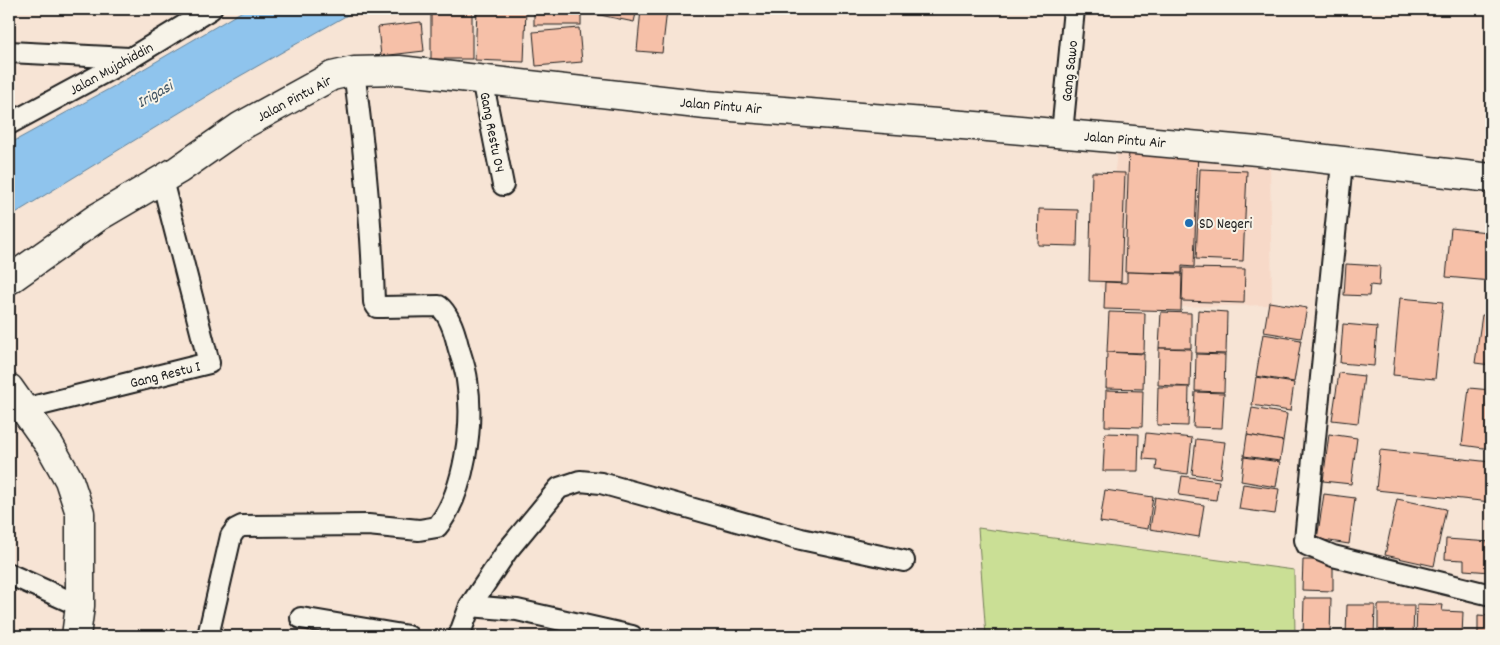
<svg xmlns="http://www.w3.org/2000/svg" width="1500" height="645" font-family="Dekko,sans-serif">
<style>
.built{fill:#f7d9c8}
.green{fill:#cadf95;stroke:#737e58}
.water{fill:#8fc4ed;stroke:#618199}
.building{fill:#f6c0a8;stroke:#1c1c1c}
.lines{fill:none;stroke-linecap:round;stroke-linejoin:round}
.street-casing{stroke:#1c1c1c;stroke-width:24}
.secondary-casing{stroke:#1c1c1c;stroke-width:31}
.street{stroke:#f7f3e8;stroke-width:20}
.secondary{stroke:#f7f3e8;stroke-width:28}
.poi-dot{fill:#1f6fb2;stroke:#f7f3e8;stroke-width:2}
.labels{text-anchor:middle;stroke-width:4;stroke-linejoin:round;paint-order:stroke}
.street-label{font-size:15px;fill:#1c1c1c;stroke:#f7f3e8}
.poi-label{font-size:15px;fill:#1c1c1c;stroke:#f7f3e8;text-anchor:start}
.water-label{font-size:16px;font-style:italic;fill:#445765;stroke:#f7f3e8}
</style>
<rect width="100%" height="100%" fill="#f7e4d5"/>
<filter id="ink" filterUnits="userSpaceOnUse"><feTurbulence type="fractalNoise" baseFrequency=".02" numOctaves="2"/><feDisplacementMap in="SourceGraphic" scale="10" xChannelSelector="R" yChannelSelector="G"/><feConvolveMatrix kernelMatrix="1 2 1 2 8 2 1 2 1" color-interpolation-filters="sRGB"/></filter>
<g filter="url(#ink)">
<path class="built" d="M1117,154L1270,160L1272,305L1124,308L1099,286Z"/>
<path class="green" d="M978,528L1294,570L1295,636H986Z"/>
<path class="water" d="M246,9H358L233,80L9,217V144L118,84Z"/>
<g class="building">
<rect x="431" y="9" width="41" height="50"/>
<path d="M477,9H526L524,62L475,60Z"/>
<rect x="534" y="9" width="47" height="16"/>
<path d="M596,9H637L634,22L595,14Z"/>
<path d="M641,9L667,10L662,53L637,51Z"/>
<path d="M421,22L424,51L381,56L378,27Z"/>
<path d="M579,28L582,62L536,66L533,32Z"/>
<path d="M1129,147L1198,149L1194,267L1182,266V273L1125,272Z"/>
<path d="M1200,169L1247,171L1243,261L1196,259Z"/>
<path d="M1092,172L1125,173L1121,282L1089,281Z"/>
<path d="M1039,209L1078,210L1077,246L1038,245Z"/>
<path d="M1488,217H1491V281L1446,277L1451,228L1487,232Z"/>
<path d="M1346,264L1380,266L1379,286L1370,285L1369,296L1344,295Z"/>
<path d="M1183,268L1245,269L1244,303L1182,301Z"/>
<path d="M1127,272L1182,274L1181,311L1104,309L1105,282L1127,283Z"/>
<path d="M1400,298L1443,302L1435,379L1393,375Z"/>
<path d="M1269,302L1307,308L1301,338L1264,332Z"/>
<path d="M1198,310L1227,312L1226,354L1196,353Z"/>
<path d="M1109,312L1145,313L1144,353L1107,352Z"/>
<path d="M1161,312L1191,313V348H1159Z"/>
<path d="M1482,315L1491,316V365L1475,363Z"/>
<path d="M1343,324L1377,327L1374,366L1340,363Z"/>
<path d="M1263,334L1301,340L1294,382L1256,376Z"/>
<path d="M1159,348L1191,349L1190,387L1158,385Z"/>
<path d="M1107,352L1144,354L1143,389L1106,388Z"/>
<path d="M1196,354L1225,355L1224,392L1195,391Z"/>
<path d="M1339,373L1364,376L1358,423L1332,420Z"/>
<path d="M1256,377L1294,383L1290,411L1252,405Z"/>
<path d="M1158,387H1189L1188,426L1157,425Z"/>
<path d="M1469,388L1491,390V449L1462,445Z"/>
<path d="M1106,390L1143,391L1142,427L1105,426Z"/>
<path d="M1195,392L1224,393L1222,428L1193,427Z"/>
<path d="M1252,408L1287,414L1283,441L1247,435Z"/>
<path d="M1105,433L1139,434L1138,471H1103Z"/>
<path d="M1146,433L1192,438L1188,474L1156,470L1157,460L1143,459Z"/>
<path d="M1329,434L1357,438L1351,484L1323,481Z"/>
<path d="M1247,435L1283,441L1280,461L1244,456Z"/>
<path d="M1196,439L1225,442L1220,478L1192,474Z"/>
<path d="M1380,450L1491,462V502L1376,490Z"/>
<path d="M1244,457L1280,462L1276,487L1241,481Z"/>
<path d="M1182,476L1219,481L1216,500L1179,495Z"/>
<path d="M1243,484L1279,489L1275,514L1239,509Z"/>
<path d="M1105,490L1153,497L1148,529L1100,522Z"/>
<path d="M1324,494L1355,498L1349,544L1317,539Z"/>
<path d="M1155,497L1204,505L1199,537L1150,529Z"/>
<path d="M1397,499L1446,509L1434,566L1385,555Z"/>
<path d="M1446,539L1491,542V572L1464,570V560L1445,559Z"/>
<path d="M1303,560H1333V591L1302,590Z"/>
<path d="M1304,598H1331L1330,636H1303Z"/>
<path d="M1417,604L1443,605L1442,611L1463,612L1462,636H1416Z"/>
<path d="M1347,605H1375L1374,636H1346Z"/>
<path d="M1378,605H1414L1413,636H1378Z"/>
<path d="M1478,615L1491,616V636H1478Z"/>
</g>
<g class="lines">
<defs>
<g id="street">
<path d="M9,52L129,58"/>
<path d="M482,79L503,185"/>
<path d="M9,124L131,58L211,9"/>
<path d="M1062,133L1074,9"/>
<path d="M1342,163L1305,540L1307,545L1333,556L1491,595"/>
<path d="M24,409L209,363L162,180"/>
<path d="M9,574L80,606"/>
<path d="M470,606L517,610L632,636"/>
<path d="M301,618L408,636"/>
<path d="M208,636L231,536L236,529L242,526L368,525L419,530L437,527C465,493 474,423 467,380C466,369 461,357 458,346C455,333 450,315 439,306L382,307H377L374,302C372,225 364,148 354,71"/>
<path d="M459,636L470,606L507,551L559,488L580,481L601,483L801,539L904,561"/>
</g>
<g id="secondary">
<path d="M9,280L98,217L178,170L241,126L332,76L354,71L399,70L706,105L988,127L1257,151L1491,178"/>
<path d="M9,388L50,446L69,480L80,513V606L76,636"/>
</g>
</defs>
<use href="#street" class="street-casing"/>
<use href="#secondary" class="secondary-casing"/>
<use href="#street" class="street"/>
<use href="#secondary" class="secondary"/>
</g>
</g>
<circle class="poi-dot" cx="1189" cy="223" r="5"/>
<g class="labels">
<g class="street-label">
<text transform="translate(111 68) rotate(-29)" y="5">Jalan Mujahiddin</text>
<text transform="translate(1069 71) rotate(-84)" y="5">Gang Sawo</text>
<text transform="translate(294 98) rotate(-28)" y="5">Jalan Pintu Air</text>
<text transform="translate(721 105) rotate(5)" y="5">Jalan Pintu Air</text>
<text transform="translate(493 132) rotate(79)" y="5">Gang Restu 04</text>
<text transform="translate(1125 139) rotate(5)" y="5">Jalan Pintu Air</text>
<text transform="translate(165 374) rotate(-14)" y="5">Gang Restu I</text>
</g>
<g class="poi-label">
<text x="1199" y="228">SD Negeri</text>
</g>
<g class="water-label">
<text transform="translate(154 93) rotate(-30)" y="6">Irigasi</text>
</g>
</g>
<rect width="1500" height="645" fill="none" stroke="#f7f3e8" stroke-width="30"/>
<rect x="15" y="15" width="1470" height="615" fill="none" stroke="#1c1c1c" stroke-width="2" filter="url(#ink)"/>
</svg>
